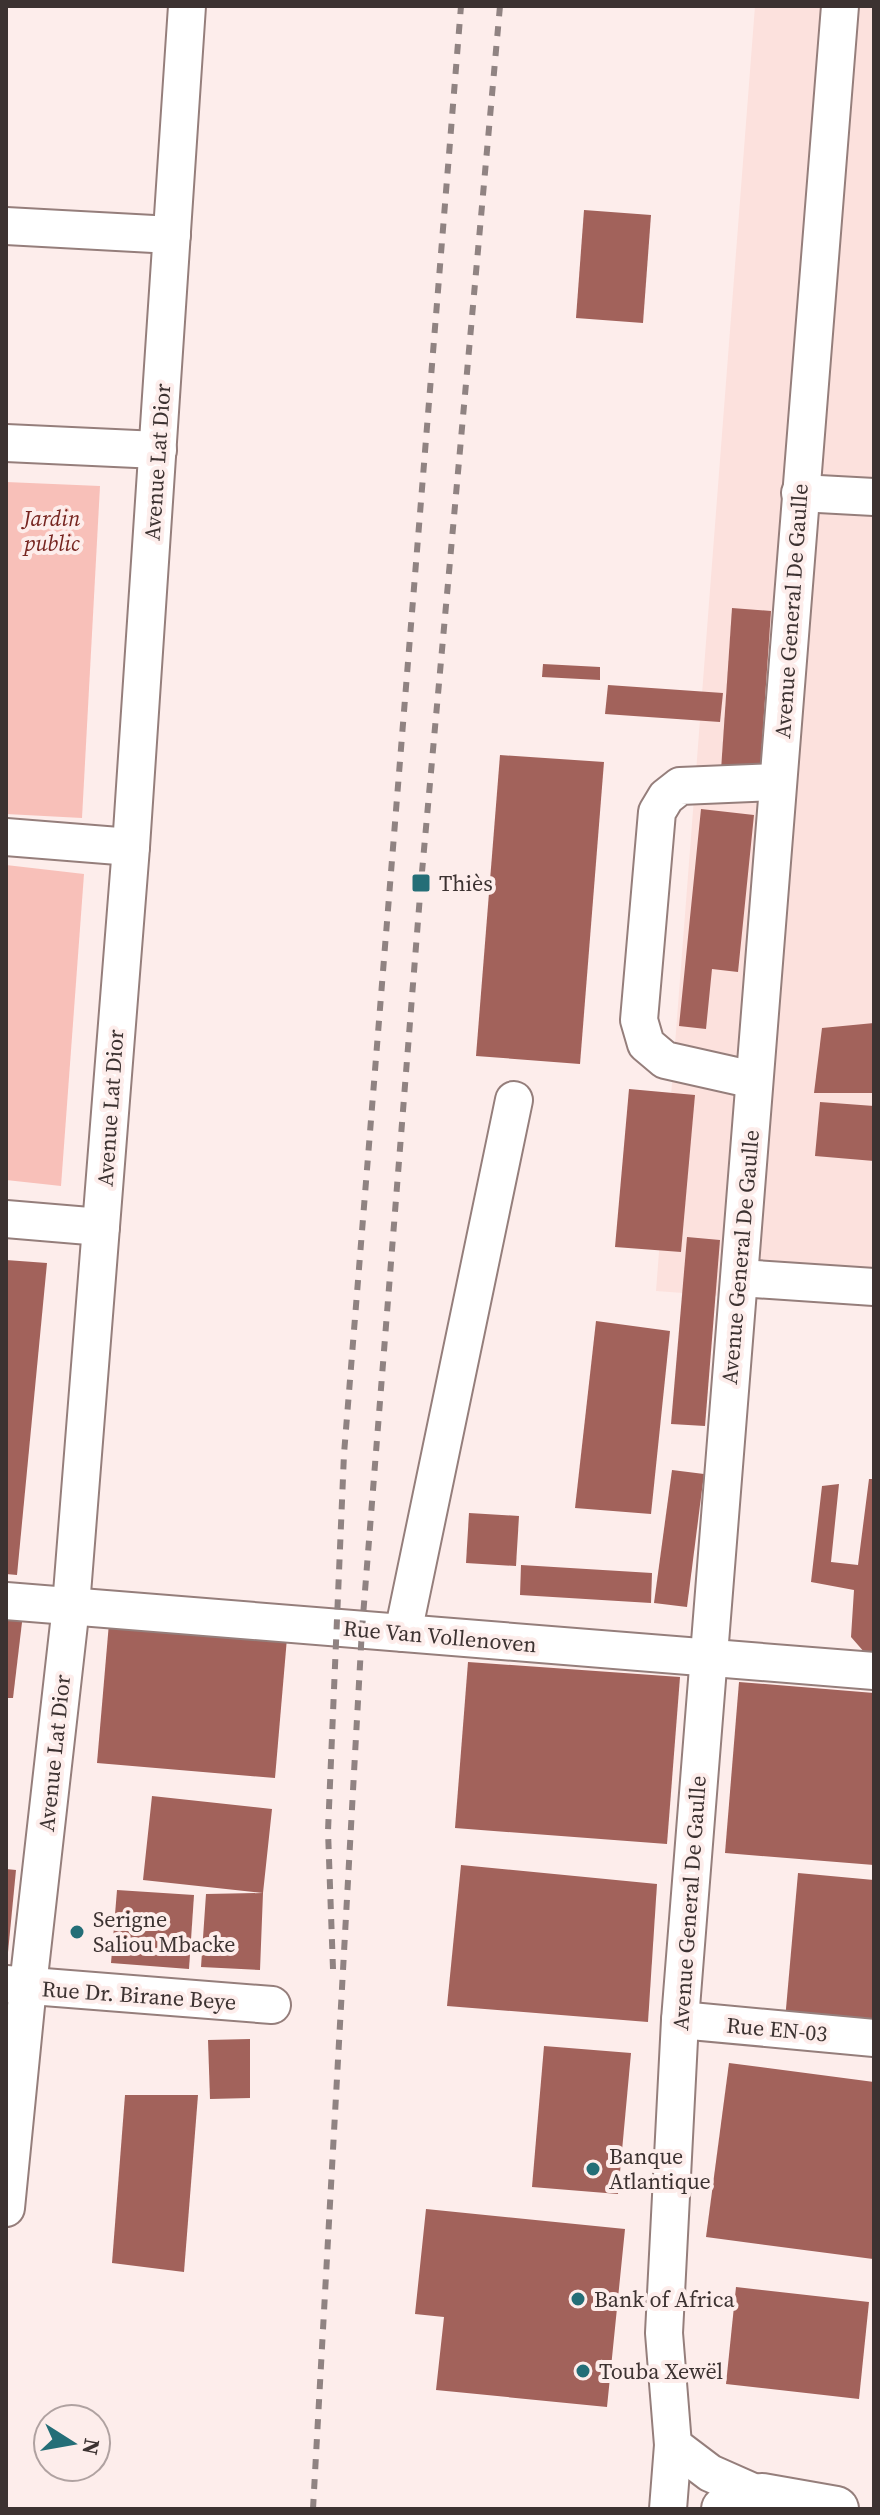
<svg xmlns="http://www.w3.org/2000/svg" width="880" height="2515" font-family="'Source Serif 4',serif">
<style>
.built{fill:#fce1dd}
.green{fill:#f8c0b9}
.building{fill:#a2625b}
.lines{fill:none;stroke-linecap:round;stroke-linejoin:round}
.minor-casing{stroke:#957e7b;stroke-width:40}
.highway-casing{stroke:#957e7b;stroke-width:48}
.minor{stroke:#fff;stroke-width:36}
.highway{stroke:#fff;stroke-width:44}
.rail{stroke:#908382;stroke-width:6;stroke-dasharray:10 10;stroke-linecap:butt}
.poi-dot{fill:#246e77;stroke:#fdedeb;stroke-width:3}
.labels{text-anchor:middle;stroke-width:8;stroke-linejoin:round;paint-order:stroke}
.street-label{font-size:22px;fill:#3c3231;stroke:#fdedeb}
.park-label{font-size:22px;font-style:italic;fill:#762520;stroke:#fdedeb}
.poi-label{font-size:22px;fill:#3c3231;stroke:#fdedeb;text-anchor:start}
</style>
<rect width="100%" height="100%" fill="#fdedeb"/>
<path class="built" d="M755,6H874V1307L656,1291Z"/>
<g class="green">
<path d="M6,482L100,486L82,818L6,814Z"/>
<path d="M6,865L84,874L61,1186L6,1180Z"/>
</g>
<g class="building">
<path d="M584,210L651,215L643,323L576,318Z"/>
<path d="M732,608L771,611L760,772L721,770Z"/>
<path d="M543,664L600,667V680L542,677Z"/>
<path d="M608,685L723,693L720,722L605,714Z"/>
<path d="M500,755L604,762L580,1064L476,1056Z"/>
<path d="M701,809L754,815L738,972L712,969L706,1029L679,1026Z"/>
<path d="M874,1023V1093H814L822,1028Z"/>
<path d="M629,1089L695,1095L681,1252L615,1247Z"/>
<path d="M820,1102L874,1106V1161L815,1156Z"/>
<path d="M687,1237L720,1240L705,1426L671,1424Z"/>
<path d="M6,1260L47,1263L17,1575L6,1574Z"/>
<path d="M596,1321L670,1331L651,1514L575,1508Z"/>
<path d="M672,1470L704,1474L687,1607L654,1603Z"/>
<path d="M869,1479H874V1653H865L851,1637L854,1590L811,1582L822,1486L839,1484L831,1562L858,1565Z"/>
<path d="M469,1513L519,1516L516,1566L466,1563Z"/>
<path d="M521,1565L652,1573L651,1603L520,1595Z"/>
<path d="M6,1613L23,1614L13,1698H6Z"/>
<path d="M109,1623L287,1638L275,1778L97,1763Z"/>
<path d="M468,1662L680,1677L667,1844L455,1828Z"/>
<path d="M739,1682L874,1693V1865L725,1853Z"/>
<path d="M152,1796L272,1809L263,1893L260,1970L201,1967L206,1894L263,1893L143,1880Z"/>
<path d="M461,1865L657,1884L648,2022L447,2006Z"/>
<path d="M6,1869L16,1870L8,1952H6Z"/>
<path d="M798,1873L874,1880V2028L785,2020Z"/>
<path d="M117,1890L194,1895L189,1969L111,1963Z"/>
<path d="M250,2039V2098L210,2099L208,2040Z"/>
<path d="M544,2046L631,2053L618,2194L532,2187Z"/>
<path d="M729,2063L874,2082L873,2259L706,2237Z"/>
<path d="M125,2095H198L184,2272L112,2263Z"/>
<path d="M426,2209L625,2229L607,2407L436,2390L444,2317L415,2314Z"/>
<path d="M736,2287L869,2302L859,2399L726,2384Z"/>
</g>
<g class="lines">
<defs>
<g id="minor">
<path d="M6,226L172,235"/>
<path d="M6,443L158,450"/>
<path d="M800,493L874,497"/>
<path d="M6,837L131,847"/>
<path d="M754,1080L665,1060L646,1044L639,1020L657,812L666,797L680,786L778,782"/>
<path d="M6,1219L101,1227"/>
<path d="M740,1278L874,1287"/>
<path d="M6,1601L874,1671"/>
<path d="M403,1633L514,1100"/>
<path d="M6,1984L272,2005"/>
<path d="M680,2020L874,2038"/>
<path d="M6,2208L28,1986L71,1606L131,847L187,6"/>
<path d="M673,2445L710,2473L762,2496"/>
<path d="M668,2509L673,2445L664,2333L680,2020L840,6"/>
</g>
<path id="highway" d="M724,2509L762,2496L836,2509"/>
</defs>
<use href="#minor" class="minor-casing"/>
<use href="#highway" class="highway-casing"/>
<use href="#minor" class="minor"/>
<use href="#highway" class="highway"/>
<g class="rail">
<path d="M333,1969L328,1831L344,1454L461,6"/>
<path d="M313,2509L362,1629L421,883L500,6"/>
</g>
</g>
<g class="poi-dot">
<rect x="411" y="873" width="20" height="20" rx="4"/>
<circle cx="77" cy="1932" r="8"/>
<circle cx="593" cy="2169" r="8"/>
<circle cx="578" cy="2299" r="8"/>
<circle cx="583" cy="2371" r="8"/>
</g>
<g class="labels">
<g class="street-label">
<text transform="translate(157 462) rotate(-86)" y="8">Avenue Lat Dior</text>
<text transform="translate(791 611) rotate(-86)" y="8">Avenue General De Gaulle</text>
<text transform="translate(110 1108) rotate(-86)" y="8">Avenue Lat Dior</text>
<text transform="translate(740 1257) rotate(-85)" y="8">Avenue General De Gaulle</text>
<text transform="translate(440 1636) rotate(5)" y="8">Rue Van Vollenoven</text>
<text transform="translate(54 1753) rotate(-84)" y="8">Avenue Lat Dior</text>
<text transform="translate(689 1903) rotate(-86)" y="8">Avenue General De Gaulle</text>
<text transform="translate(139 1995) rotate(4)" y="8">Rue Dr. Birane Beye</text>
<text transform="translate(777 2029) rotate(5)" y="8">Rue EN-03</text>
</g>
<g class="park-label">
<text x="52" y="526">Jardin<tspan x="52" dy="25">public</tspan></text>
</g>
<g class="poi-label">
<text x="439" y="891">Thiès</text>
<text x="93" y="1927">Serigne<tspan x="93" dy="25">Saliou Mbacke</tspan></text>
<text x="609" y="2164">Banque<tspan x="609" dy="25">Atlantique</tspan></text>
<text x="594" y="2307">Bank of Africa</text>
<text x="599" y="2379">Touba Xewël</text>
</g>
</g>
<rect width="880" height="2515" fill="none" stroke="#3c3231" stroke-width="16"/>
<g transform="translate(72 2443) rotate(101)"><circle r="38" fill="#fdedeb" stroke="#b0a2a1" stroke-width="2"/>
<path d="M0-6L14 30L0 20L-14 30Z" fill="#246e77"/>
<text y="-12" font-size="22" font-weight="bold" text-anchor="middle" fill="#3c3231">N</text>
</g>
</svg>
